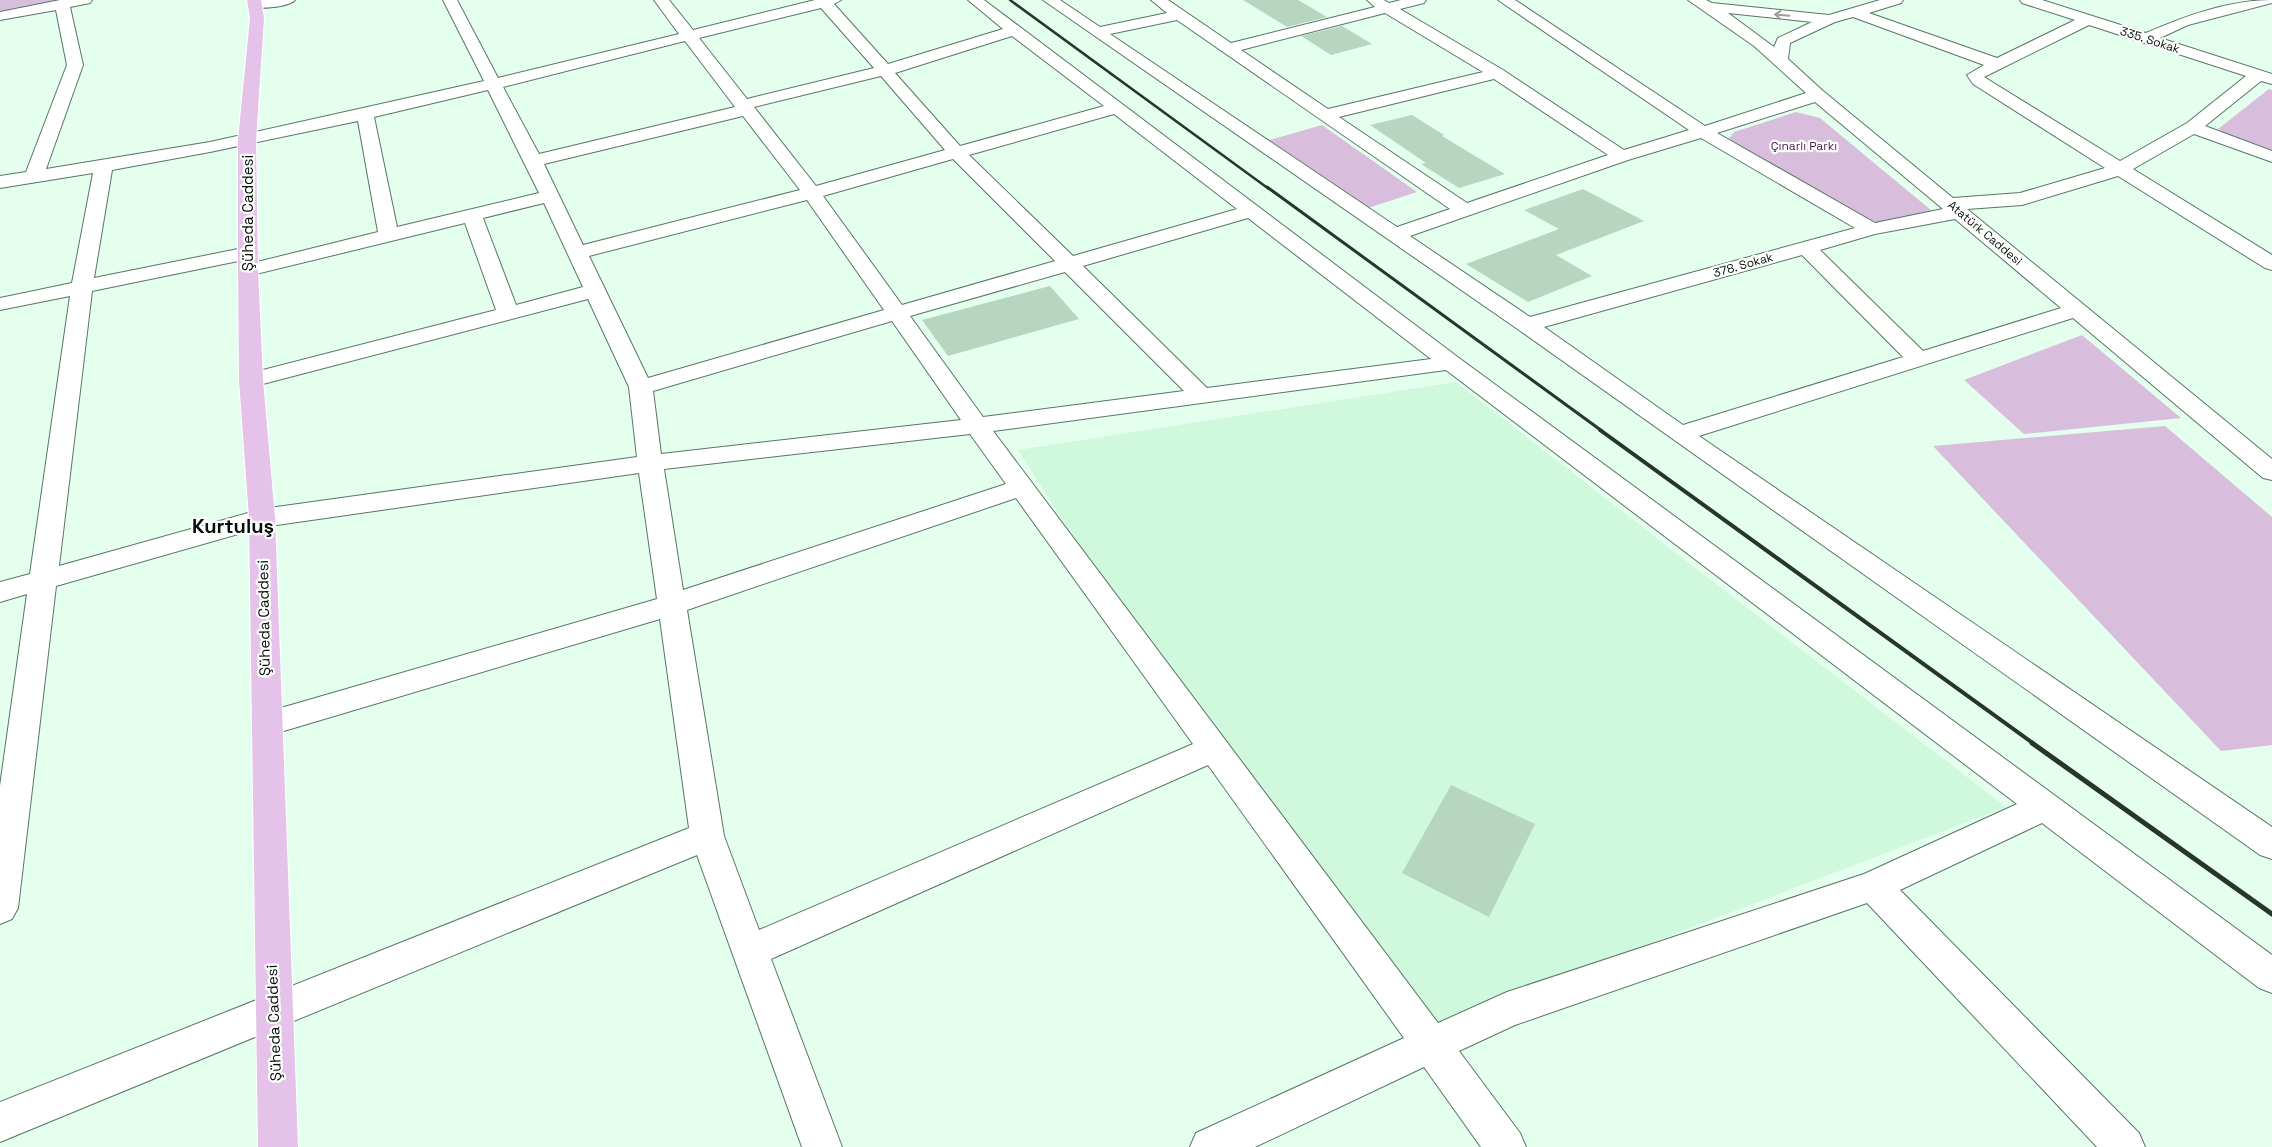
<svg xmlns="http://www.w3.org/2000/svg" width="2272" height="1147" font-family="'Space Grotesk',sans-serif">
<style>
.built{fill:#cff8dd}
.green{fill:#d9bddc}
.building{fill:#b6d6c1}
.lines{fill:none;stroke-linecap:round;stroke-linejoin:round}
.minor-casing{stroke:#587663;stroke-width:2}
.major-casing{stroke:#fff;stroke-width:2}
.minor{fill:#fff;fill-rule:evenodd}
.major{fill:#e5c2e9;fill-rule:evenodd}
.rail-far3{stroke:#28352c;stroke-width:2.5}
.rail-far2{stroke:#28352c;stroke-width:3}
.rail-far1{stroke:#28352c;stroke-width:4}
.rail{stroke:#28352c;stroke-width:5}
.oneway{stroke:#9b9f9c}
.labels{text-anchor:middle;stroke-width:4.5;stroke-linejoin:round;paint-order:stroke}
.far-street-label{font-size:12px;fill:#050f08;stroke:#fff}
.far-park-label{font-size:12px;fill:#4a214f;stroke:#fff}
.street-label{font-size:15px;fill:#050f08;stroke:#fff}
.district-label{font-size:20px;font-weight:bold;fill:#050f08;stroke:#fff}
</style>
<rect width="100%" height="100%" fill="#e4ffed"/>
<path class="built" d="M1456,382L1664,544L2006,807L1439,1024L1087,558L1018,450Z"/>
<g class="green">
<path d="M0,0H66L0,12Z"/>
<path d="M2269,89L2272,90V153L2236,139L2218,129Z"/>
<path d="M1796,112L1820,118L1932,211L1883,224L1872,221L1729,139L1734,132Z"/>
<path d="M1322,125L1417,192L1365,209L1263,142Z"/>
<path d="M2082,335L2181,418L2024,434L1964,380Z"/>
<path d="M2165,426L2272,517V745L2221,751L1933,446Z"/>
</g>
<g class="building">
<path d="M1243,0H1298L1327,17L1287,27Z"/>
<path d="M1342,26L1372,44L1331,55L1301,36Z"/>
<path d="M1412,115L1444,135L1442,136L1505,174L1459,188L1421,164L1426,163L1370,125Z"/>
<path d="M1583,189L1644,221L1556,255L1592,276L1528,302L1466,264L1559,229L1524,210Z"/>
<path d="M1050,286L1079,319L948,356L922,320Z"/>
<path d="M1451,785L1535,824L1489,917L1402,873Z"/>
</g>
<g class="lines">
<defs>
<g id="minor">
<path d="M60,0H92L90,3L70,7L83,65L46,169L210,142L484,81L443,0H457L498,78L679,34L654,0H669L693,30L815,0H841L834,4L888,64L1003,29L968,0H984L1459,358L2272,955V993L2259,988L2042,823L1900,890L2139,1133L2145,1147H2097L1867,903L1515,1025L1459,1051L1520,1133L1526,1147H1481L1424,1067L1255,1147H1190L1196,1133L1404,1038L1208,765L771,959L842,1147H802L697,855L0,1142V1102L689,828L660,619L267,736L256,733L252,724L256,715L267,712L657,599L639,473L263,527L56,586L18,908L12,919L0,924V786L27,594L0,602V582L30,574L70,296L0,310V298L72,283L93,173L0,188V176L26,172L67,65L56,10L0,20V12ZM821,8L874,68L747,99L699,38ZM1012,36L1104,106L960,146L895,73ZM685,41L735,107L539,154L503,87ZM881,76L945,150L816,186L754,107ZM488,90L539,193L397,227L374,117ZM1114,114L1237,209L1073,256L969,155ZM743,116L800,190L583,245L544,164ZM358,121L378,232L241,266L238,270L241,274L248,276L465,223L496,310L243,375L239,380L243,385L251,387L259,385L588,299L629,387L637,457L262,509L59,566L92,291L248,259L255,257L258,253L255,249L248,247L94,278L112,170L210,152ZM953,159L1055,261L902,305L823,196ZM807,200L884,310L648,378L589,256ZM544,203L583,287L516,305L483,218ZM1248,218L1431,359L1207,388L1083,266ZM1065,272L1184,391L983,417L910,316ZM892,321L961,420L661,454L653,391ZM1446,370L2017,804L1864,874L1507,992L1438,1023L993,431ZM970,434L1006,484L683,590L664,469ZM1016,498L1193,744L759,930L724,836L687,610Z"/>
<path d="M253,0H295C290,7 253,11 248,4Z"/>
<path d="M1043,0H1060L1100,27L1167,13L1151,0H1168L1231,43L1375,7L1367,0H1384L1389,3L1401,0H1426L1424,3L1400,9L1503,70L1624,150L1689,130L1498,0H1515L1705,126L1806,93L1754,46L1688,0H1706L1712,3L1829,15L1880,0H1903L1901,3L1869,13L1997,58L2075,20L2022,3L2020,0H2042L2146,33C2185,16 2229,0 2272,0V3L2188,25L2160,38L2272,74V84L2261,81L2205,126L2272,151V162L2194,134L2133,169L2272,255V270L2265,268L2118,176L2022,205L1967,209L2272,459V480L2263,478L2073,318L1699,436L2272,827V859L2260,855L1519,330ZM1385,13L1483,72L1328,109L1241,50ZM1728,13L1812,22L1778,38L1774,47ZM1853,17L1984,65L1967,75L1973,84L2105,168L2020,193L1953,198L1823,91L1788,59L1790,43L1835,22ZM1177,20L1450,209L1397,227L1110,34ZM2089,25L2246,76L2187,123L2120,161L1984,77ZM1494,79L1608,155L1467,203L1339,117ZM1815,102L1943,209L1875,223L1717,133ZM1701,138L1855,228L1530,317L1410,236L1628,160ZM1955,219L2061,308L1923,351L1820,250L1875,234ZM1802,255L1903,357L1683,425L1544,327Z"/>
</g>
<path id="major" d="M247,0H261L264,18L256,140L258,270L263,380L275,518L298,1147H258L249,518L239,380L238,270V140L250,18Z"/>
</defs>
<use href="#minor" class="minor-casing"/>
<use href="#major" class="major-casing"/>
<use href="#minor" class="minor"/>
<use href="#major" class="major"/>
<path class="rail-far3" d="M1010,0L1269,189"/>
<path class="rail-far2" d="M1267,187L1602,431"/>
<path class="rail-far1" d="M1600,430L2034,744"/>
<path class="rail" d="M2032,743L2272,914"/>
</g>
<defs><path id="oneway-shaft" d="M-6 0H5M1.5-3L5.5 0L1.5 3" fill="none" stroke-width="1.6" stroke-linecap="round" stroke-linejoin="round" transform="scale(1.25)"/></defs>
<use class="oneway" href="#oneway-shaft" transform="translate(1782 15) rotate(-175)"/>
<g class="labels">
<g class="far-street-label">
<text transform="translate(2150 40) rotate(18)" y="4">335. Sokak</text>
<text transform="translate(1985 233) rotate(40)" y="4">Atatürk Caddesi</text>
<text transform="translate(1743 265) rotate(-16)" y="4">378. Sokak</text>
</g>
<g class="far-park-label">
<text x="1804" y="150">Çınarlı Parkı</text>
</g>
<g class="street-label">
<text transform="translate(248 213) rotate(-90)" y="5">Şüheda Caddesi</text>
<text transform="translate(264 618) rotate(-91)" y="5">Şüheda Caddesi</text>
<text transform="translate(274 1023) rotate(-92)" y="5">Şüheda Caddesi</text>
</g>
<g class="district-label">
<text x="233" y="533">Kurtuluş</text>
</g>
</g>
</svg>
